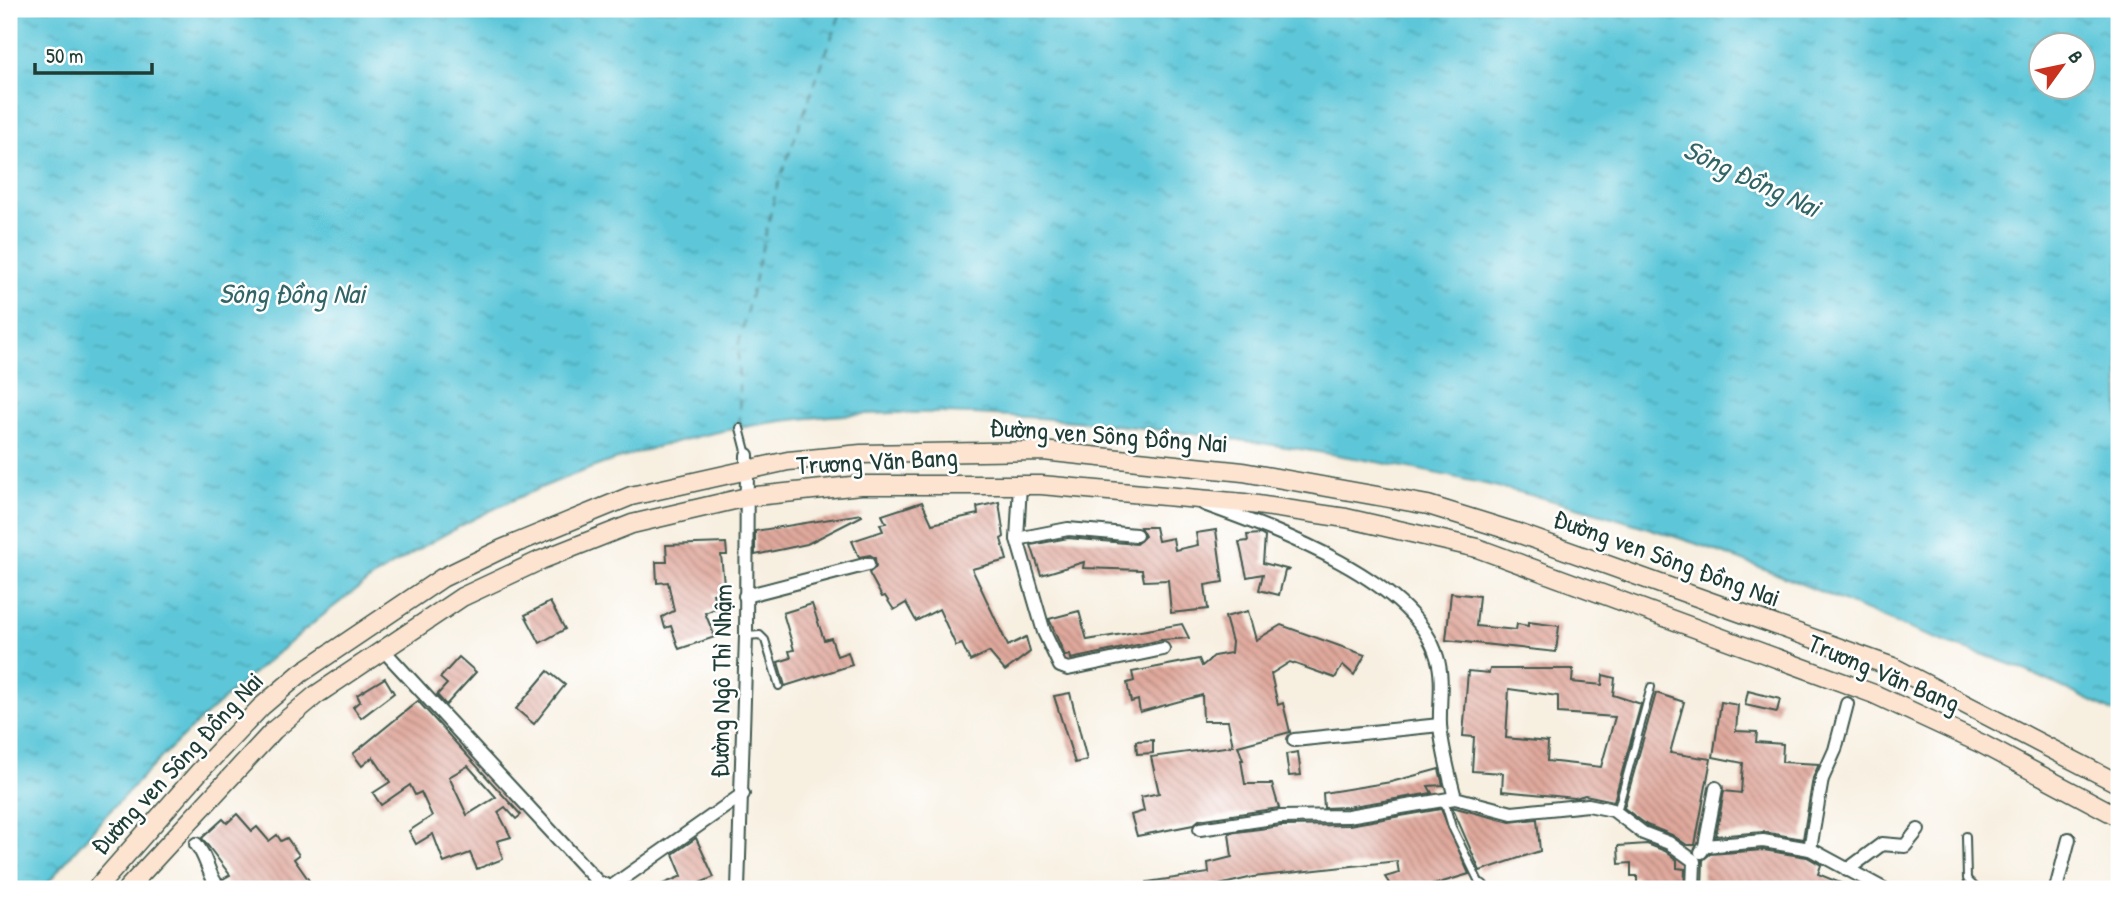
<svg xmlns="http://www.w3.org/2000/svg" width="2128" height="898" font-family="'Patrick Hand',sans-serif">
<style>
.water{fill:url(#water-ripples);stroke:#3e8286;stroke-width:2;fill-rule:evenodd}
.lines{fill:none;stroke-linecap:round;stroke-linejoin:round}
.ferry{stroke:#326666;stroke-width:2;stroke-dasharray:9 7;stroke-linecap:butt}
.building{fill:url(#building-back-hatch);fill-rule:evenodd}
.lane-casing{stroke:#3f584e;stroke-width:10}
.street-casing{stroke:#3f584e;stroke-width:16}
.secondary-casing{stroke:#3f584e;stroke-width:21}
.lane{stroke:#fff;stroke-width:6}
.street{stroke:#fff;stroke-width:12}
.secondary{stroke:#fde4d0;stroke-width:18}
.labels{text-anchor:middle;stroke-width:5;stroke-linejoin:round;paint-order:stroke}
.street-label{font-size:26px;fill:#1f3d34;stroke:#fff}
.water-label{font-size:28px;font-style:italic;fill:#326666;stroke:#fff}
</style>
<defs>
<pattern id="water-ripples" width="26" height="14" patternUnits="userSpaceOnUse" patternTransform="scale(1.75)"><rect width="26" height="14" fill="#5dc7d9"/><path d="M2 4q2-2 4 0t4 0M15 11q2-2 4 0t4 0" fill="none" stroke="#4ca3b1"/></pattern>
<pattern id="building-back-hatch" width="6" height="6" patternUnits="userSpaceOnUse" patternTransform="scale(1.75)"><rect width="6" height="6" fill="#e0a89c"/><path d="M-1 5l2 2M0 0l6 6M5-1l2 2" fill="none" stroke="#b58a80"/></pattern>
</defs>
<rect width="100%" height="100%" fill="#fff"/>
<filter id="ink" filterUnits="userSpaceOnUse"><feTurbulence type="fractalNoise" baseFrequency=".0143" numOctaves="2"/><feDisplacementMap in="SourceGraphic" scale="14" xChannelSelector="R" yChannelSelector="G"/><feConvolveMatrix kernelMatrix="1 2 1 2 8 2 1 2 1" color-interpolation-filters="sRGB"/></filter>
<filter id="wash" filterUnits="userSpaceOnUse"><feTurbulence type="fractalNoise" baseFrequency=".00686" numOctaves="4" result="noise"/><feDisplacementMap in="SourceGraphic" scale="28" xChannelSelector="R" yChannelSelector="G"/><feGaussianBlur stdDeviation="1.57" result="paint"/><feColorMatrix in="noise" values="0 0 0 0 0 0 0 0 0 0 0 0 0 0 0 0 0 1.4 0 .05"/><feComposite in="paint" operator="in"/></filter>
<g filter="url(#wash)">
<rect width="100%" height="100%" fill="#f7efe0"/>
<path class="water" d="M9,9H2119V715C2085,698 2051,681 2015,666C1983,654 1950,645 1918,632C1844,602 1770,569 1694,543C1513,481 1324,448 1134,427C997,412 860,403 723,431C600,456 481,507 376,576C338,601 303,632 268,661C183,731 112,803 43,889H9ZM2040,46H2082V88H2040Z"/>
<g class="lines">
<path class="ferry" d="M740,425L738,347L777,187L842,9"/>
</g>
<g id="blocks">
<g class="building">
<path d="M922,502L932,524L978,514L977,507L999,502L1004,537L1001,539L1007,560L972,569L1008,646L1026,637L1030,652L1005,671L989,652L970,661L962,644L956,646L939,609L916,621L906,603L894,610L885,596L882,597L869,573L876,567L875,558L870,555L859,557L852,541L883,531L880,524L886,523L882,515Z"/>
<path d="M861,514L862,516L807,544L755,555V531Z"/>
<path d="M1140,527H1155L1158,541L1173,538L1175,550L1198,545L1196,533L1216,530L1223,582L1205,585L1208,609L1171,613L1168,580L1144,581L1142,570L1083,568L1084,562L1041,575L1031,545L1068,538L1136,544L1145,536Z"/>
<path d="M1260,534L1265,537L1263,563L1290,570L1285,571L1279,595L1259,590L1263,574L1247,577L1239,542L1248,541L1247,535Z"/>
<path d="M726,543L727,555H721L725,593L713,594L717,608L705,613L715,637L679,649L671,626L665,628L662,617L674,611L668,582L657,583L656,562H667L666,545Z"/>
<path d="M1451,593L1479,596L1476,626L1516,630L1517,624L1528,626V622L1559,626L1556,652L1446,640Z"/>
<path d="M550,602L565,629L540,643L525,615Z"/>
<path d="M812,604L824,640L831,638L837,656L848,652L852,665L785,686L778,662L791,658L789,651L794,650L783,613Z"/>
<path d="M1079,611L1087,640L1182,624L1189,638L1161,640L1071,659L1070,655L1065,656L1049,619Z"/>
<path d="M1248,611L1256,640L1281,625L1365,655L1354,675L1343,665L1335,678L1290,662L1271,674L1278,705L1283,703L1290,732L1238,746L1243,760H1241L1245,784H1272L1279,808L1199,820L1193,825L1137,836L1131,815L1144,811L1141,797L1159,793L1151,757L1233,746L1228,721H1203L1202,695L1140,712L1138,700L1131,702L1127,683L1134,681L1132,672L1199,659L1202,666L1214,656L1231,653L1232,642L1225,617Z"/>
<path d="M459,657L476,672L446,705L437,695L447,684L440,678Z"/>
<path d="M1490,669H1573L1572,682L1602,685L1603,675L1615,678L1613,695L1641,704L1614,801L1585,795L1575,798L1502,791L1503,773L1472,771L1474,737L1463,736L1468,671L1489,673ZM1509,689L1558,696V713L1615,717L1601,767L1547,761L1548,742L1506,738Z"/>
<path d="M548,671L565,685L534,724L516,709Z"/>
<path d="M385,678L394,693L361,718L353,707L360,701L357,695Z"/>
<path d="M1748,691L1780,699L1777,712L1745,705Z"/>
<path d="M1070,693L1087,760L1075,763L1054,696Z"/>
<path d="M1656,693L1684,702L1670,753L1711,759L1695,845H1687L1672,835L1647,825L1624,808Z"/>
<path d="M418,701L521,815L516,819L505,807L498,812L511,837L497,841L503,859L477,869L470,853L444,863L433,834L416,844L409,831L432,816L421,792L415,795L410,785L381,805L373,793L390,782L373,757L362,766L353,754ZM468,766L496,797L467,815L449,777Z"/>
<path d="M1721,702L1738,705L1736,731L1757,732L1756,742L1783,744L1782,762L1819,764L1813,778L1803,839L1763,832L1716,836L1724,791L1741,793L1743,763L1713,757Z"/>
<path d="M1153,740V753L1137,754L1136,741Z"/>
<path d="M1298,752L1301,775L1289,776L1286,754Z"/>
<path d="M1439,769L1443,785L1428,786L1432,793L1347,807L1324,808L1323,793L1391,782Z"/>
<path d="M1452,807L1510,822L1537,819L1540,851L1480,871Z"/>
<path d="M1441,809L1469,874L1419,889H1393L1385,877L1399,873L1397,861L1253,877L1202,889H1148L1147,882L1209,873L1208,863L1232,857L1229,833L1281,826L1349,825Z"/>
<path d="M237,814L252,831L257,827L269,841L277,835L281,841L287,838L299,855L294,859L315,889H229L223,879L230,875L202,838L223,819L227,823Z"/>
<path d="M696,838L714,877L686,889H651L682,876L673,854Z"/>
<path d="M1647,844L1665,851L1677,860V868L1685,869L1684,889H1637V876H1631V863L1619,864L1618,846Z"/>
<path d="M1763,850L1807,857L1821,865L1818,874L1855,889L1741,885V889H1702L1703,860L1710,854Z"/>
</g>
</g>
</g>
<g filter="url(#ink)">
<use href="#blocks" fill-opacity="0" stroke="#3f584e" stroke-width="2"/>
<g class="lines">
<defs>
<g id="lane">
<path d="M740,428L747,455"/>
<path d="M746,636L760,635L765,640L779,686"/>
<path d="M1444,800L1452,827L1481,886"/>
<path d="M1617,812L1651,687"/>
<path d="M1966,836L1967,879L1977,889"/>
</g>
<g id="street">
<path d="M1020,485L1017,539L1044,632L1060,666L1068,669L1163,649"/>
<path d="M1204,504C1273,529 1414,579 1437,657C1444,679 1439,703 1440,725C1442,750 1449,774 1455,798L1512,813L1588,805L1613,810L1643,833L1669,843L1694,861L1693,889"/>
<path d="M1017,539L1068,529L1136,535"/>
<path d="M745,596L868,564"/>
<path d="M387,654L598,882L611,887L743,794"/>
<path d="M1294,740L1440,725"/>
<path d="M1200,829L1280,817L1348,816L1455,798"/>
<path d="M196,844C208,858 207,875 220,889"/>
<path d="M1705,846L1763,841L1810,849L1884,889"/>
<path d="M1810,849L1822,779L1835,750L1847,704"/>
<path d="M1701,852L1705,846L1716,788"/>
<path d="M1847,870L1882,844L1905,846L1918,830"/>
<path d="M1481,886L1483,889"/>
<path d="M738,889L746,636L747,455"/>
<path d="M2056,889L2069,839"/>
</g>
<g id="secondary">
<path d="M96,889L199,772L261,707L301,673L442,578L502,549L631,496L788,461L861,454L1043,451L1243,472L1428,505L1512,531L1893,667L2119,784"/>
<path d="M127,889L274,730L316,695L462,597L541,560L632,524L747,497L861,485H1041L1244,503L1346,518L1477,548L1874,694L1982,744L2119,817"/>
</g>
</defs>
<use href="#lane" class="lane-casing"/>
<use href="#street" class="street-casing"/>
<use href="#secondary" class="secondary-casing"/>
<use href="#lane" class="lane"/>
<use href="#street" class="street"/>
<use href="#secondary" class="secondary"/>
</g>
</g>
<g class="labels">
<g class="street-label">
<text transform="translate(1109 435) rotate(4)" y="9">Đường ven Sông Đồng Nai</text>
<text transform="translate(877 461) rotate(-3)" y="9">Trương Văn Bang</text>
<text transform="translate(1667 558) rotate(20)" y="9">Đường ven Sông Đồng Nai</text>
<text transform="translate(1884 673) rotate(23)" y="9">Trương Văn Bang</text>
<text transform="translate(721 681) rotate(-89)" y="9">Đường Ngô Thì Nhậm</text>
<text transform="translate(177 763) rotate(-47)" y="9">Đường ven Sông Đồng Nai</text>
</g>
<g class="water-label">
<text transform="translate(1752 178) rotate(25)" y="10">Sông Đồng Nai</text>
<text x="292" y="303">Sông Đồng Nai</text>
</g>
</g>
<rect width="2128" height="898" fill="none" stroke="#fff" stroke-width="35"/>
<g transform="translate(2062 66) rotate(57)"><circle r="33" fill="#ffffff" stroke="#a5b1ae" stroke-width="2"/>
<path d="M0-5L12 26L0 18L-12 26Z" fill="#c8321e"/>
<text y="-10" font-size="19" font-weight="bold" text-anchor="middle" fill="#1f3d34">B</text>
</g>
<path d="M35 63v10h117v-10" fill="none" stroke="#1f3d34" stroke-width="3.5"/>
<text x="46" y="63" font-size="21" fill="#1f3d34" stroke="#ffffff" stroke-width="5" paint-order="stroke">50 m</text>
</svg>
